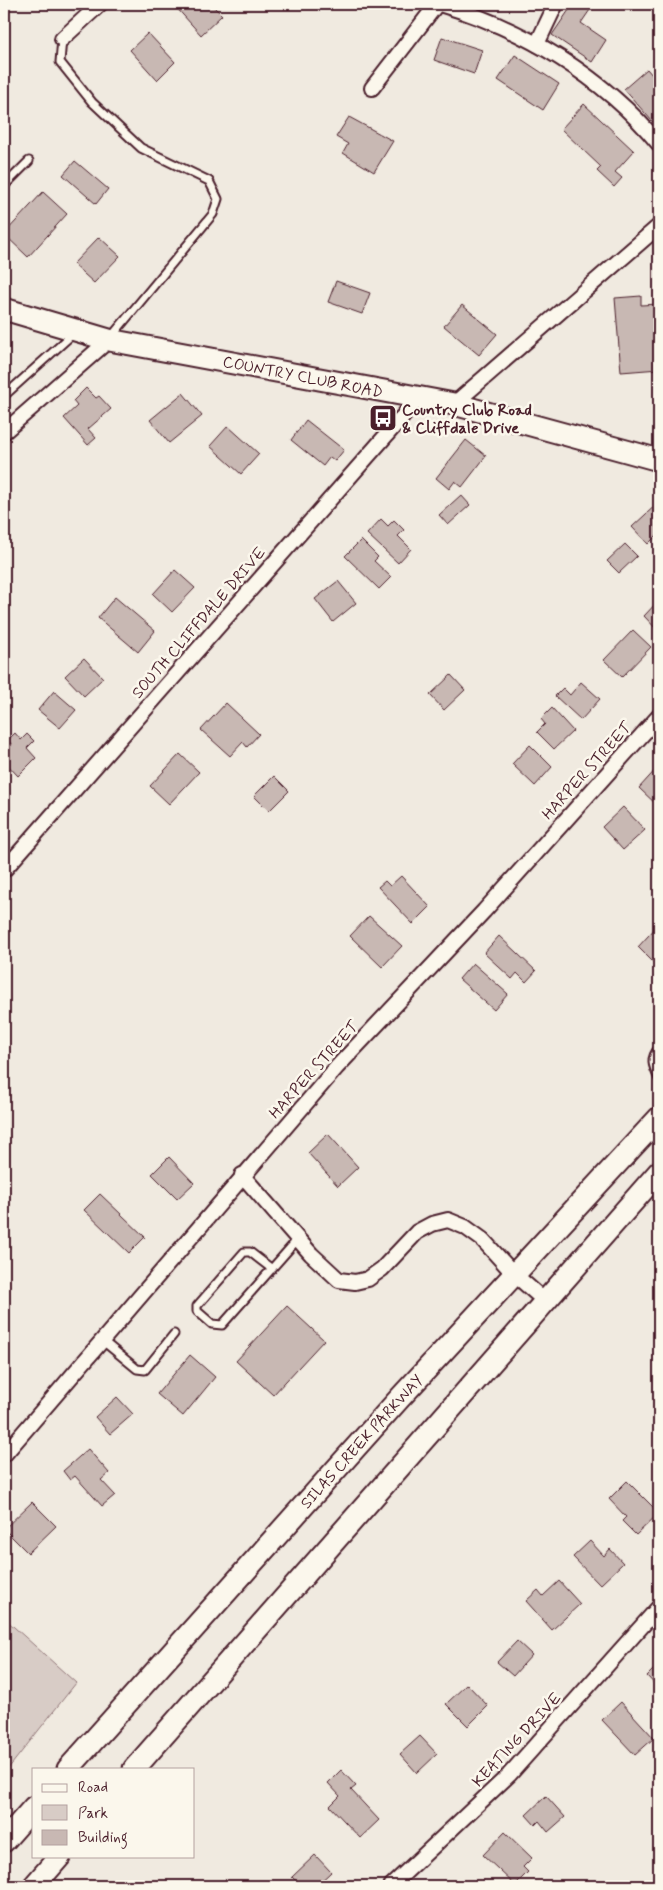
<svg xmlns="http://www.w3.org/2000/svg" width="663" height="1890" font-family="Mynerve,sans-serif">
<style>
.green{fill:#d8ccc6;stroke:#917678}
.building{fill:#c8b8b3;stroke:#4a1f2b}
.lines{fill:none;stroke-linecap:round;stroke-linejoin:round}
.lane-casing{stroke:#4a1f2b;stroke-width:11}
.street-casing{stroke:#4a1f2b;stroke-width:18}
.primary-casing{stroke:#4a1f2b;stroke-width:25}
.lane{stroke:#fbf7ec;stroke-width:7}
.street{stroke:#fbf7ec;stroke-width:14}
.primary{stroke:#fbf7ec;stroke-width:21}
.labels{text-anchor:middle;stroke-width:5;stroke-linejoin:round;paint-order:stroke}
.street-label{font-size:16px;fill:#4a1f2b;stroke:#fbf7ec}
.poi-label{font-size:16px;font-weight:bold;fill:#4a1f2b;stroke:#fbf7ec;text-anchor:start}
</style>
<rect width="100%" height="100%" fill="#f0eae0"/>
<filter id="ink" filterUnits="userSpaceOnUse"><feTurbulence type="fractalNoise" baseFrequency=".02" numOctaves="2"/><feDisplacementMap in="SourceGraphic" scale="10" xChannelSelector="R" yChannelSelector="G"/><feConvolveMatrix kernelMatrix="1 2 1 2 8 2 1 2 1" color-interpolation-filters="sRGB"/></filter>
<g filter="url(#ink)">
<path class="green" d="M4,1618L76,1683L4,1774Z"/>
<g class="building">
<path d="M176,4H211L222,15L201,35L174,5Z"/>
<path d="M573,4H594L581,23L606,40L592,62L552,35Z"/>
<path d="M148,33L175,62L157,80L130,50Z"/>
<path d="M442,37L482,50L474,74L434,60Z"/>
<path d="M515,55L559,84L543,110L498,80Z"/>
<path d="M647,69L659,83V129L624,89Z"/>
<path d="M584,104L634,151L615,172L622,178L614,187L597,171L601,167L561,129Z"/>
<path d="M349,117L393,141L374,172L343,153L348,144L336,137Z"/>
<path d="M75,161L108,189L96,204L63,175Z"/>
<path d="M43,192L67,214L28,257L4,234Z"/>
<path d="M99,237L120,256L94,283L73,264Z"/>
<path d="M336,281L370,293L362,314L328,302Z"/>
<path d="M641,296V305L659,304V369L621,372L615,298Z"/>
<path d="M462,305L497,334L479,355L444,326Z"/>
<path d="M86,388L96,398L99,396L111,409L88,429L96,438L88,445L64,418L77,406L73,401Z"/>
<path d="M183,393L202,416L169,443L150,420Z"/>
<path d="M306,420L344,450L335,461L330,457L323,466L291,440Z"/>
<path d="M228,426L259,454L241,474L210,446Z"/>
<path d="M466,440L486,456L462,487L455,481L449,489L436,478Z"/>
<path d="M461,495L470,505L448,525L439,515Z"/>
<path d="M659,502V533L648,544L632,527Z"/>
<path d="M381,519L388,526L394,520L404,530L398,536L411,549L398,563L367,534Z"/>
<path d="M361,540L378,557L374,561L391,577L379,589L345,556Z"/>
<path d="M625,544L637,556L619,573L607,561Z"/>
<path d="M175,570L195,588L172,612L153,594Z"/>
<path d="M338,581L356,603L333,622L315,599Z"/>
<path d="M115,597L155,631L138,652L98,618Z"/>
<path d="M659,600V632L644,616Z"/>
<path d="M633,630L651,647L622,677L604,660Z"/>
<path d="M84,658L103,678L84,696L65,676Z"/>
<path d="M451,675L465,690L444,710L430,695Z"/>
<path d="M581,682L600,699L581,720L555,696L563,688L570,695Z"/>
<path d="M54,691L76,710L60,728L38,710Z"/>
<path d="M226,703L259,734L247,747L243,742L230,756L201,730Z"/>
<path d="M552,708L573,731L554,749L537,732L545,724L541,719Z"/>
<path d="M15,733L21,740L27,734L34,741L27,748L36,758L18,776L4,761V753L12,745L8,740Z"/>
<path d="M530,745L552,767L535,786L512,764Z"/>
<path d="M180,754L199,772L169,804L150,786Z"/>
<path d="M659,766V807L639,788Z"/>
<path d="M274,776L289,791L269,811L254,796Z"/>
<path d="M623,807L645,830L623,850L602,827Z"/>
<path d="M401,876L430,907L413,924L378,887L385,881L390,886Z"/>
<path d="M369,916L402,946L382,967L350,936Z"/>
<path d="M659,924V968L638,947Z"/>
<path d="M499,936L536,971L526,982L517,973L512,979L484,953Z"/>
<path d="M473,963L508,994L494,1010L459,979Z"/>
<path d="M328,1134L358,1167L338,1186L308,1153Z"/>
<path d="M169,1157L194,1183L177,1199L152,1174Z"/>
<path d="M100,1194L145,1237L129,1253L84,1210Z"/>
<path d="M287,1306L324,1340L273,1395L236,1361Z"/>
<path d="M190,1355L215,1377L183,1416L157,1394Z"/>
<path d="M117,1397L133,1414L110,1434L95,1417Z"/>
<path d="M88,1449L109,1473L101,1480L115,1495L102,1506L75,1476L70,1480L63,1471Z"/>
<path d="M627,1481L659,1513L636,1535L622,1521L626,1517L609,1499Z"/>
<path d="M32,1502L56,1526L28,1553L4,1529Z"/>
<path d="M590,1541L604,1556L610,1549L623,1563L600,1585L573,1557Z"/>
<path d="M559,1581L580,1604L552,1630L526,1601L538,1590L543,1596Z"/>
<path d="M517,1641L532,1655L513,1676L497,1662Z"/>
<path d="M659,1664V1689L647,1676Z"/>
<path d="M467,1684L488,1706L468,1726L446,1704Z"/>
<path d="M621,1702L654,1738L635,1755L602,1720Z"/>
<path d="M420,1736L437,1754L417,1773L400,1754Z"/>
<path d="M341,1770L356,1786L351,1790L379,1820L360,1838L330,1806L340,1796L328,1783Z"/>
<path d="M546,1796L565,1817L548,1832L539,1821L535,1825L526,1815Z"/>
<path d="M505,1832L532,1858L523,1867L528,1872L515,1885L483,1855Z"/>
<path d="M315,1855L331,1872L316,1886H301L292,1877Z"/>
</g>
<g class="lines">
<defs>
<g id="lane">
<path d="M62,39L60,62L92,102L141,148L209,181L218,199L213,214L111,337"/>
<path d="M4,186L29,161"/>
<path d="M4,396L74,333"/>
<path d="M659,1048C649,1059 653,1066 659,1079"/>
<path d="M272,1269L250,1252H244L197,1306V1311L212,1324L222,1325L298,1239"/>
<path d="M103,1341L137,1369L145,1370L174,1334"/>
</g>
<g id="street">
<path d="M440,4C524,29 603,76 659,144"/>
<path d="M62,39L100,4"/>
<path d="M537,44L556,4"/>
<path d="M372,88L437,4"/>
<path d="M454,404L659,226"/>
<path d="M4,432L109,340"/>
<path d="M4,870L419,398"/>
<path d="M242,1175L311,1254L339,1280L355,1282L368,1279L382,1269L417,1232L432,1224L448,1220L465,1227L483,1240L513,1273L546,1302"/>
<path d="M4,1455L337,1067L484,911L659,716"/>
<path d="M391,1886L509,1775L659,1607"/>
</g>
<g id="primary">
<path d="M4,309L109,340L454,404L659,460"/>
<path d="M68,1769L399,1399L659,1118"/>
<path d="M134,1769L659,1172"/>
<path d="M4,1841L34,1807"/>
<path d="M34,1886L60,1856"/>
</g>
</defs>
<use href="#lane" class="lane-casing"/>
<use href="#street" class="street-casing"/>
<use href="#primary" class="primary-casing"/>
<use href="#lane" class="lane"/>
<use href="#street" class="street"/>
<use href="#primary" class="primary"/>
</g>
</g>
<defs>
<symbol id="bus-square" viewBox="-11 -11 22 22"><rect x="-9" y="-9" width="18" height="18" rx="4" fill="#4a1f2b" stroke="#fbf7ec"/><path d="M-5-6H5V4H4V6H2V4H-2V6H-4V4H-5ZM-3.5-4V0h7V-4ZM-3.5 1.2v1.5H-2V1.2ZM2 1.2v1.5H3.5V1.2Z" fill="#fff"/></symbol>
</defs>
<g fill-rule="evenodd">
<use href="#bus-square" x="367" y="402" width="32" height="32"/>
</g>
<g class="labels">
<g class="street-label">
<text transform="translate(303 376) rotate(11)" y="6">COUNTRY CLUB ROAD</text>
<text transform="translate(198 622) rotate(-49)" y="6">SOUTH CLIFFDALE DRIVE</text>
<text transform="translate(586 770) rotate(-48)" y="6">HARPER STREET</text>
<text transform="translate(313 1069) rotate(-48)" y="6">HARPER STREET</text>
<text transform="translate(361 1441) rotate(-48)" y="6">SILAS CREEK PARKWAY</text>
<text transform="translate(516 1739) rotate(-47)" y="6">KEATING DRIVE</text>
</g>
<g class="poi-label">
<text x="402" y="415">Country Club Road<tspan x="402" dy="18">&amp; Cliffdale Drive</tspan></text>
</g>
</g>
<rect width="663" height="1890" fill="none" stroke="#fbf7ec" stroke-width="20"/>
<rect x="10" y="10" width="643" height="1870" fill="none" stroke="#4a1f2b" stroke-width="2" filter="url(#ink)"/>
<rect x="32" y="1768" width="162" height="90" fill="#fbf7ec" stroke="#b4a19f"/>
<rect x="42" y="1784" width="25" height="8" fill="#fbf7ec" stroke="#b4a19f"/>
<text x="78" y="1792" font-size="15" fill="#4a1f2b">Road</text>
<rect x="42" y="1805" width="25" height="15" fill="#d8ccc6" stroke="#b4a19f"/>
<text x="78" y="1818" font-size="15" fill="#4a1f2b">Park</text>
<rect x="42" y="1830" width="25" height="15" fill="#c8b8b3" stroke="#b4a19f"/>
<text x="78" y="1842" font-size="15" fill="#4a1f2b">Building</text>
</svg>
